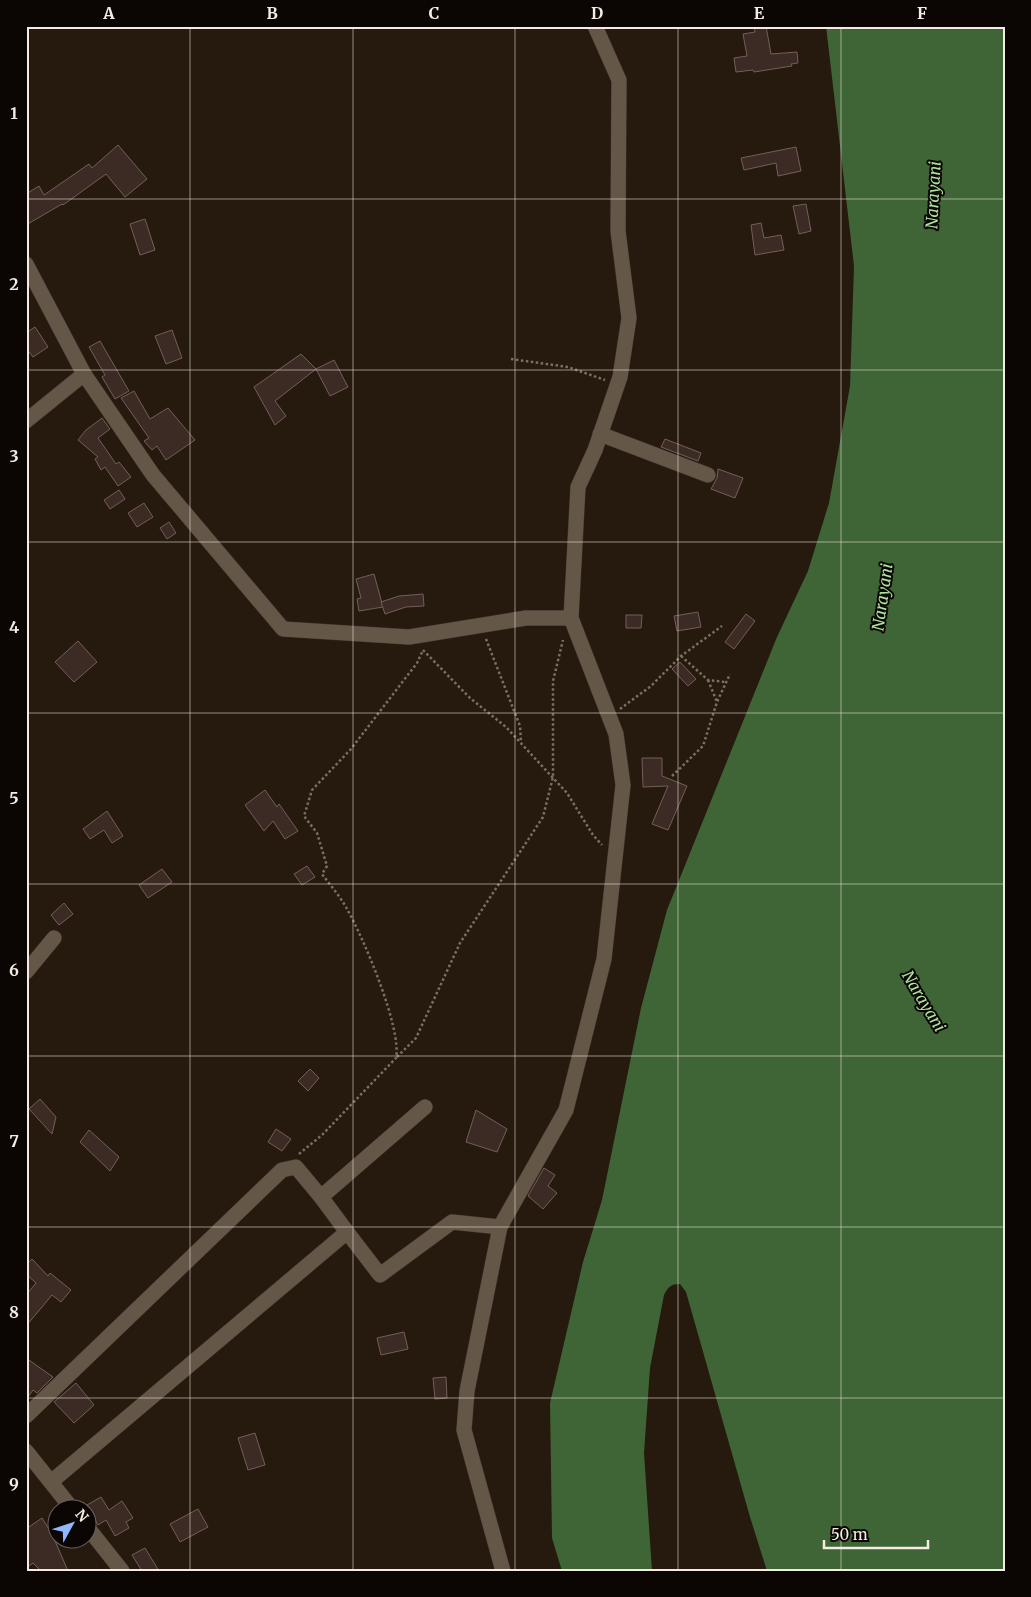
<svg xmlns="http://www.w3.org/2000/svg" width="1031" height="1597" font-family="Merriweather,serif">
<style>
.water{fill:#3f6436}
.building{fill:#3c2a24;stroke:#745f58}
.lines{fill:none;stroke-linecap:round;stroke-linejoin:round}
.minor-casing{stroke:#3c332d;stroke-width:16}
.path{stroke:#797064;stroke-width:2.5;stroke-dasharray:2.5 2.5;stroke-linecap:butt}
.minor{stroke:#645748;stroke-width:15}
.grid{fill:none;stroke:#f4ece3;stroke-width:1;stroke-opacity:0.55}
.labels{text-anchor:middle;stroke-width:4;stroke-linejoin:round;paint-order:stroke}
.water-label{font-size:16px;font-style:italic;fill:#ace69e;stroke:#0b0603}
.neatline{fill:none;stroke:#f4ece3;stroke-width:2}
.grid-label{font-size:16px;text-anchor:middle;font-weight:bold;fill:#f4ece3}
</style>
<rect width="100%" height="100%" fill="#251a0d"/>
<path class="water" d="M826,26H1005V1571H767L750,1517L686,1292L680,1284C671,1284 668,1287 664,1295L650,1368L644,1453L652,1571H562L552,1538L550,1403L583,1262L602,1200L641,1008L667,910L777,637L808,571L829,503L850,386L854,266Z"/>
<g class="building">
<path d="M754,26H766L771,54L797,52L798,63L791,64L792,66L754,72L753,70L736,72L734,58L747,56L743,34L755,32Z"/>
<path d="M118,145L147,179L125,197L106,174L63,205L62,204L26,225V194L39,186L44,195L89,164L92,168Z"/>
<path d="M796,147L801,171L778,176L776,163L744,170L741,158Z"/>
<path d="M806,204L811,231L799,234L793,206Z"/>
<path d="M145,219L155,250L140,255L130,224Z"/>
<path d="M761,223L764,238L781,235L784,250L755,255L751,225Z"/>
<path d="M35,327L48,347L33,357L26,348V333Z"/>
<path d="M172,330L182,358L166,364L155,336Z"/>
<path d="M100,341L129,391L115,399L102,377L105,375L89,347Z"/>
<path d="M301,354L316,369L275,401L286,416L275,425L254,387Z"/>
<path d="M334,360L348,387L330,396L316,369Z"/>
<path d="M134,391L150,419L168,408L195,440L166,460L157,446L152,450L144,441L149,438L121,398Z"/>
<path d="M102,418L110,429L98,438L116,464L119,462L131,477L118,486L105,467L101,470L95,459L98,457L78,440L86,430Z"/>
<path d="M665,439L701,453L698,461L661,447Z"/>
<path d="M718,469L743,478L735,498L711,489L717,478Z"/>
<path d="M119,490L125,499L110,509L104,500Z"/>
<path d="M144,503L153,517L137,527L128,513Z"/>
<path d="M169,522L176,533L167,539L160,528Z"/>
<path d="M374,574L383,607L359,611L357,599L361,598L356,579Z"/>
<path d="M423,594L424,606L406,607L385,614L381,602L399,596Z"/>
<path d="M698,612L701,627L677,631L674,616Z"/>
<path d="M746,614L755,621L734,649L725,642Z"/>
<path d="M626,615H642L641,628H626Z"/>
<path d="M78,641L97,662L74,682L55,662Z"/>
<path d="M680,662L696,679L688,686L672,669Z"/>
<path d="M642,758H662V776L687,786L668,830L652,824L668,786L643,787Z"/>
<path d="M265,790L277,807L279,804L298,831L285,839L273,821L264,831L245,805Z"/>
<path d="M107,811L123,836L112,843L104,830L90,839L83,829Z"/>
<path d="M307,866L315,877L302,885L294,874Z"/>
<path d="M162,869L172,882L148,898L139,885Z"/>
<path d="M64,903L73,914L59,925L51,915Z"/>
<path d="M310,1069L319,1078L308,1091L298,1081Z"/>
<path d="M40,1099L56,1117L52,1134L29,1109Z"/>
<path d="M476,1110L507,1129L497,1152L466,1142Z"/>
<path d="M276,1129L291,1139L282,1151L268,1142Z"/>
<path d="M89,1130L119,1157L110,1171L80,1142Z"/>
<path d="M544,1168L555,1175L548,1186L557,1193L543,1209L528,1196Z"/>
<path d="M32,1259L48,1276L50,1273L71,1290L61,1302L52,1295L26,1326V1295L36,1283L26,1274V1265Z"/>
<path d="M404,1332L408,1349L381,1355L377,1338Z"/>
<path d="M26,1358L53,1377L37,1393L33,1390L26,1400Z"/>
<path d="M446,1377L447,1398L435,1399L433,1378Z"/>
<path d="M76,1383L94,1405L74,1423L54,1402Z"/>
<path d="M255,1433L265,1465L248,1470L238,1438Z"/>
<path d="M101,1497L109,1510L122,1501L133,1518L126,1522L129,1528L115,1536L106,1520L98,1525L87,1505Z"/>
<path d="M198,1509L208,1527L180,1542L170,1524Z"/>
<path d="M42,1518L52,1534L68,1571H41L33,1563L26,1568V1529Z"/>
<path d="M145,1548L159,1571H142L132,1555Z"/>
</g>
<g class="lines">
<defs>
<g id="minor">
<path d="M26,264L84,374L153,475L283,629L409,637L526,618H571"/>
<path d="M26,421L84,374"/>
<path d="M600,434L708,475"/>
<path d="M26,972L54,938"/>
<path d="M347,1232L321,1197L425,1107"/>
<path d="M26,1416L282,1170L296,1167L321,1197"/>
<path d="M26,1451L73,1510"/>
<path d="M51,1482L347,1232L380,1275L452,1222L500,1227"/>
<path d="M88,1528L122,1571"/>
<path d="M503,1571L464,1430L467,1391L500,1227L566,1110L604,959L623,785L616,734L571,618L578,487L595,450L620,377L629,318L618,231L619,80L595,26"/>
</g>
</defs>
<use href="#minor" class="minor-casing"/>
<g class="path">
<path d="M511,359L568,367L605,380"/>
<path d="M486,639L520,726L521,742"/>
<path d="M423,650L470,698L506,727L567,793L593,835L602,845"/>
<path d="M681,656L708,680L725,682"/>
<path d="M708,680L717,702"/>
<path d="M620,709L651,686L681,656L722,626"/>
<path d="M672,776L703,746L717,702L730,674"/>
<path d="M397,1057L416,1038L460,943L543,817L553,777V681L563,640"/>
<path d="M299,1154L322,1135L396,1058C402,1028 363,937 347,909C340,896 330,885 322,874L327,866L317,833L304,816L312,790L351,749L417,663L423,650"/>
</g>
<use href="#minor" class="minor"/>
</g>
<path class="grid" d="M190,26V1571M353,26V1571M515,26V1571M678,26V1571M841,26V1571M26,199H1005M26,370H1005M26,542H1005M26,713H1005M26,884H1005M26,1056H1005M26,1227H1005M26,1398H1005"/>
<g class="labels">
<g class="water-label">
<text transform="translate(933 195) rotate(-87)" y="6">Narayani</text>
<text transform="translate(882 597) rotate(-82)" y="6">Narayani</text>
<text transform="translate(924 1001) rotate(59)" y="6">Narayani</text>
</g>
</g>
<rect width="1031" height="1597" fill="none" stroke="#0b0603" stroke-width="55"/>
<g transform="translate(72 1524) rotate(50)"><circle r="24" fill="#0b0603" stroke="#68625d"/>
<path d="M0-4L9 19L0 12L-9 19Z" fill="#91b8fd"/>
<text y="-8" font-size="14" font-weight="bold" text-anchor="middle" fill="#f4ece3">N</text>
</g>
<path d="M824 1540v8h104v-8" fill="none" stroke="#f4ece3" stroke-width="2.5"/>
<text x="831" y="1540" font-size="15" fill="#f4ece3" stroke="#0b0603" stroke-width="4" paint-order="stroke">50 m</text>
<rect x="28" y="28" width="976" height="1542" class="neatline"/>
<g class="grid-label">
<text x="109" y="19">A</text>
<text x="272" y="19">B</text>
<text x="434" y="19">C</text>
<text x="597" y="19">D</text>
<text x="759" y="19">E</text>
<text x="922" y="19">F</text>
<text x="14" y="119">1</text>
<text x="14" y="290">2</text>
<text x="14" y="462">3</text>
<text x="14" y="633">4</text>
<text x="14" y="804">5</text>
<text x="14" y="976">6</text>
<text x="14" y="1147">7</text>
<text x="14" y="1318">8</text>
<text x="14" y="1490">9</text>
</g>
</svg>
